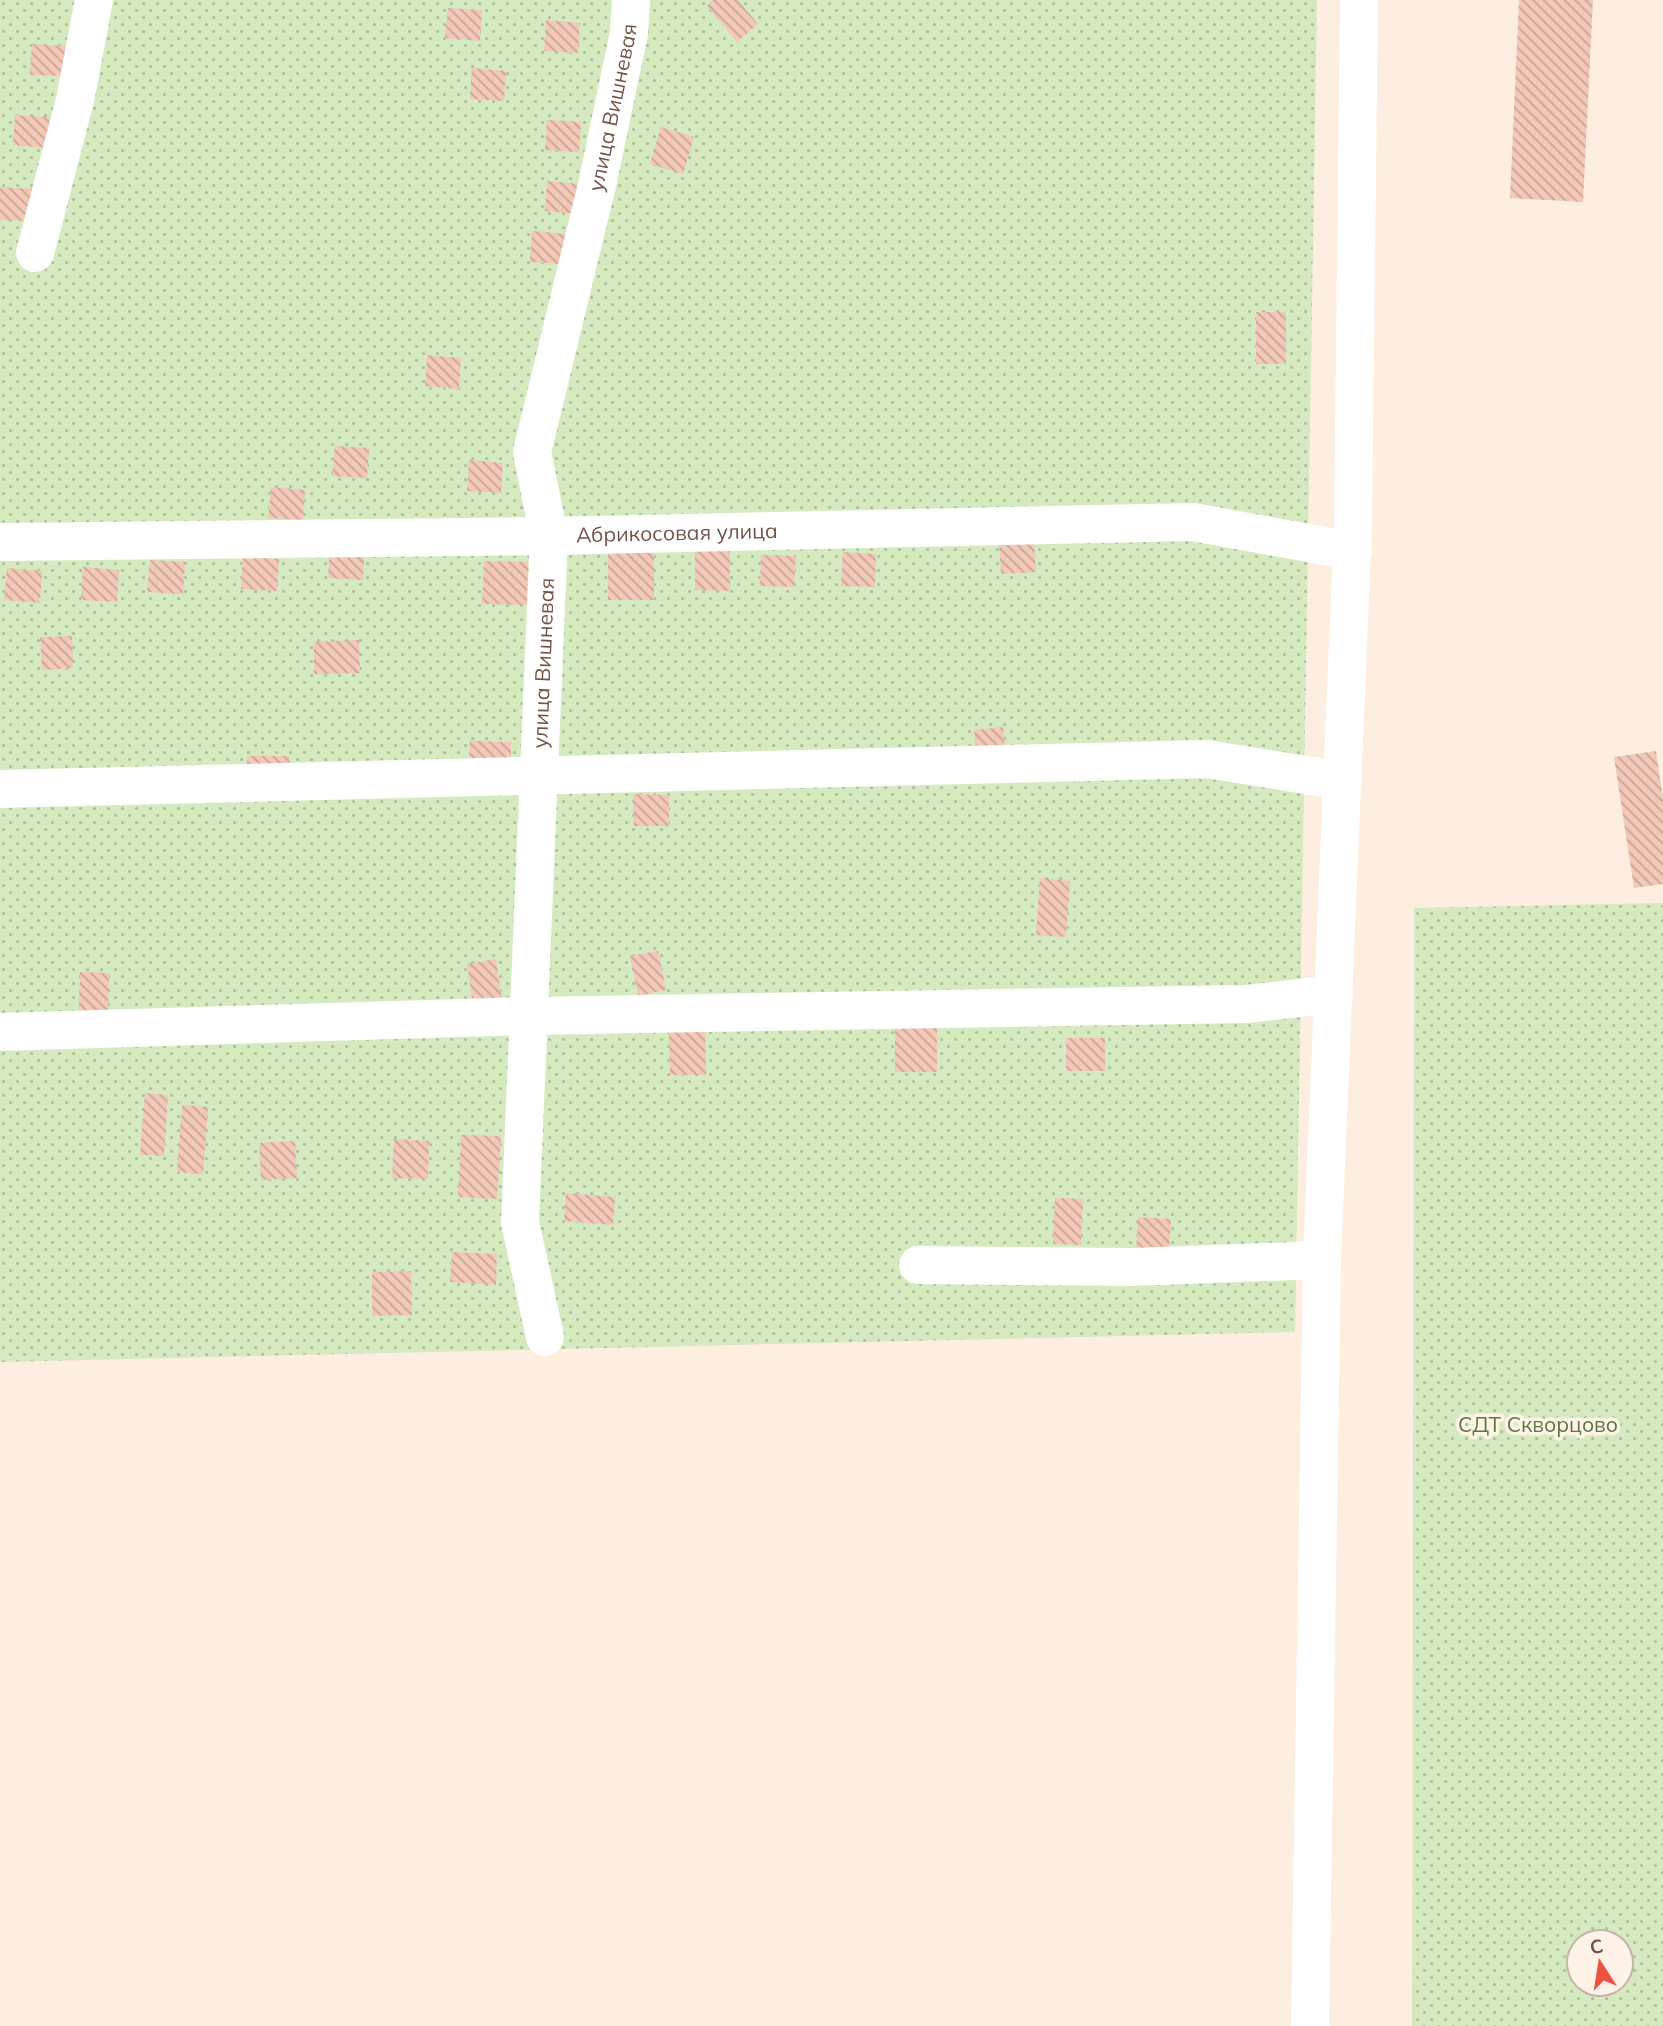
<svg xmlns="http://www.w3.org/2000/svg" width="1663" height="2026" font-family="Mulish,sans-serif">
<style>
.grass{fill:url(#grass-dots);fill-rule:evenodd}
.building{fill:url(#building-back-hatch)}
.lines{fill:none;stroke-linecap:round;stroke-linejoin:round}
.minor{stroke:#fff;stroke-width:38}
.labels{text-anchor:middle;stroke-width:7;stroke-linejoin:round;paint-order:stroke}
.street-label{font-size:21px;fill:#745247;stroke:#fff3e7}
.park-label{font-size:21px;fill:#577a3e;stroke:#fff3e7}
</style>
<defs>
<pattern id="grass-dots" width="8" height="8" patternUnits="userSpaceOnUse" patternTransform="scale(1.75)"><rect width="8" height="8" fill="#d5eabe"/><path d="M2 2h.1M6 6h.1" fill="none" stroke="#b1c09c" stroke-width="1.8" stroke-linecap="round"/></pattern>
<pattern id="building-back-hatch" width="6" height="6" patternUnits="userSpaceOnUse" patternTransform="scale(1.75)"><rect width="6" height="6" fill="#f3c8b7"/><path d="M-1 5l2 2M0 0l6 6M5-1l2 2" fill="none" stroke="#c9a597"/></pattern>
</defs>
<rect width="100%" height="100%" fill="#fdeee0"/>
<g class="grass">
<path d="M0,0H1317L1295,1332L0,1362Z"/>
<path d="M1663,903V2026H1412L1414,908ZM1621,1942V1984H1579V1942Z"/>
</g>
<g class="building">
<path d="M713,0H738L758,24L737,42L707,6Z"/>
<path d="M1519,0H1593L1583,202L1510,198Z"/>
<path d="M448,8L482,10L480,41L445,38Z"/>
<path d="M546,20L580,23L578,53L544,51Z"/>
<path d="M32,44L66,46L64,76L30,75Z"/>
<path d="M472,68L506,71L504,101L470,99Z"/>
<path d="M15,115L50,117L48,148L13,145Z"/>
<path d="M547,120L581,122L579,152L545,150Z"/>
<path d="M661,127L694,137L683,174L650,164Z"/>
<path d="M547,181L581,184L579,214L545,211Z"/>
<path d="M0,187L33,189L30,221L0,220Z"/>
<path d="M532,231L566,234L564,264L530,262Z"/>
<rect x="1256" y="312" width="30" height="52"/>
<path d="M427,355L461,358L459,389L425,386Z"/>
<path d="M335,446L369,448L367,478L332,476Z"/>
<path d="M469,460L503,463L501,493L467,491Z"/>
<path d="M271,487L305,490L303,520L268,518Z"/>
<path d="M1034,540L1036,572L1001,574L999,542Z"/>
<path d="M330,545L365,548L363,580L328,578Z"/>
<rect x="608" y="547" width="46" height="53"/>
<path d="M695,551H730V591L695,590Z"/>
<path d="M843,552L876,554L875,587L841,586Z"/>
<path d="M761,555L796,556L794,587L760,586Z"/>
<path d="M243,557L279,559L277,591L241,589Z"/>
<path d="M150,560L185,562L183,594L147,592Z"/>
<path d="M484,561L528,562L527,605L482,604Z"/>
<path d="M83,567L119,570L117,602L81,600Z"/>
<path d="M7,568L42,571L40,603L4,600Z"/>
<path d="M72,636L73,668L42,670L40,637Z"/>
<path d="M359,640L360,673L314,674V642Z"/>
<path d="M1003,727L1006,757L977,759L974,730Z"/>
<path d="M470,741L511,742V765H469Z"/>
<path d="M1656,751L1663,799V884L1634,888L1614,757Z"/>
<rect x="247" y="756" width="43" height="22"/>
<path d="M633,794L669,795V826H634Z"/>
<path d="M1040,878L1070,881L1066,937L1036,935Z"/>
<path d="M658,951L666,990L638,996L630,956Z"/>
<path d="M496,959L502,1000L473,1004L467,964Z"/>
<path d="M80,972L109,973L108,1012L79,1011Z"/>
<path d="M937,1027V1072H895V1028Z"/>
<path d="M705,1028L706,1075H670L669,1029Z"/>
<rect x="1066" y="1038" width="39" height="33"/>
<path d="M145,1093L168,1095L164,1156L140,1155Z"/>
<path d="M182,1105L208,1107L203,1174L177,1172Z"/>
<path d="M461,1135L501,1136L497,1199L458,1197Z"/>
<path d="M394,1139L429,1141L428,1179L392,1178Z"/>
<path d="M295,1141L297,1178L261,1180L259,1143Z"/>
<path d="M566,1193L615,1197L613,1225L564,1221Z"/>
<path d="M1055,1198L1083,1199L1081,1245L1053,1244Z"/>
<path d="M1138,1217L1171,1219L1169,1253L1136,1252Z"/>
<path d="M452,1252L497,1254L496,1285L450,1282Z"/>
<path d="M411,1271L412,1315L372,1316V1272Z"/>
</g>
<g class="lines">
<g class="minor">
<path d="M35,253L75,100L94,0"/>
<path id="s1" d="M0,542L549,536L1193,522L1353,551"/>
<path d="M0,789L1207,759L1343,781"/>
<path d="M0,1032L529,1016L1247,1004L1334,994"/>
<path d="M918,1265L1133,1267L1322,1260"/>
<path id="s2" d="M545,1337L520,1222L549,536L532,452L597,185L629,33L631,0"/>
<path d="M1310,2026L1322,1260L1353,525L1359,0"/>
</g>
</g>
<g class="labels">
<g class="street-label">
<text dy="7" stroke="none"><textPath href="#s2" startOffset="1244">улица Вишневая</textPath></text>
<text dy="7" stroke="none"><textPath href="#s1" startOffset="677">Абрикосовая улица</textPath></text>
<text dy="7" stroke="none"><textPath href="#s2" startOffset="677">улица Вишневая</textPath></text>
</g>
<g class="park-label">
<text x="1538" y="1432">СДТ Скворцово</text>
</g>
</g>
<g transform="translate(1600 1963) rotate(348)"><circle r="33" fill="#fff3e7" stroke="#c7b3a7" stroke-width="2"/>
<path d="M0-5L12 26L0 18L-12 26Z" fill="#ec5340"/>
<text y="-10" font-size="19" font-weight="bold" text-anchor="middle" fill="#745247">С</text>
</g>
</svg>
